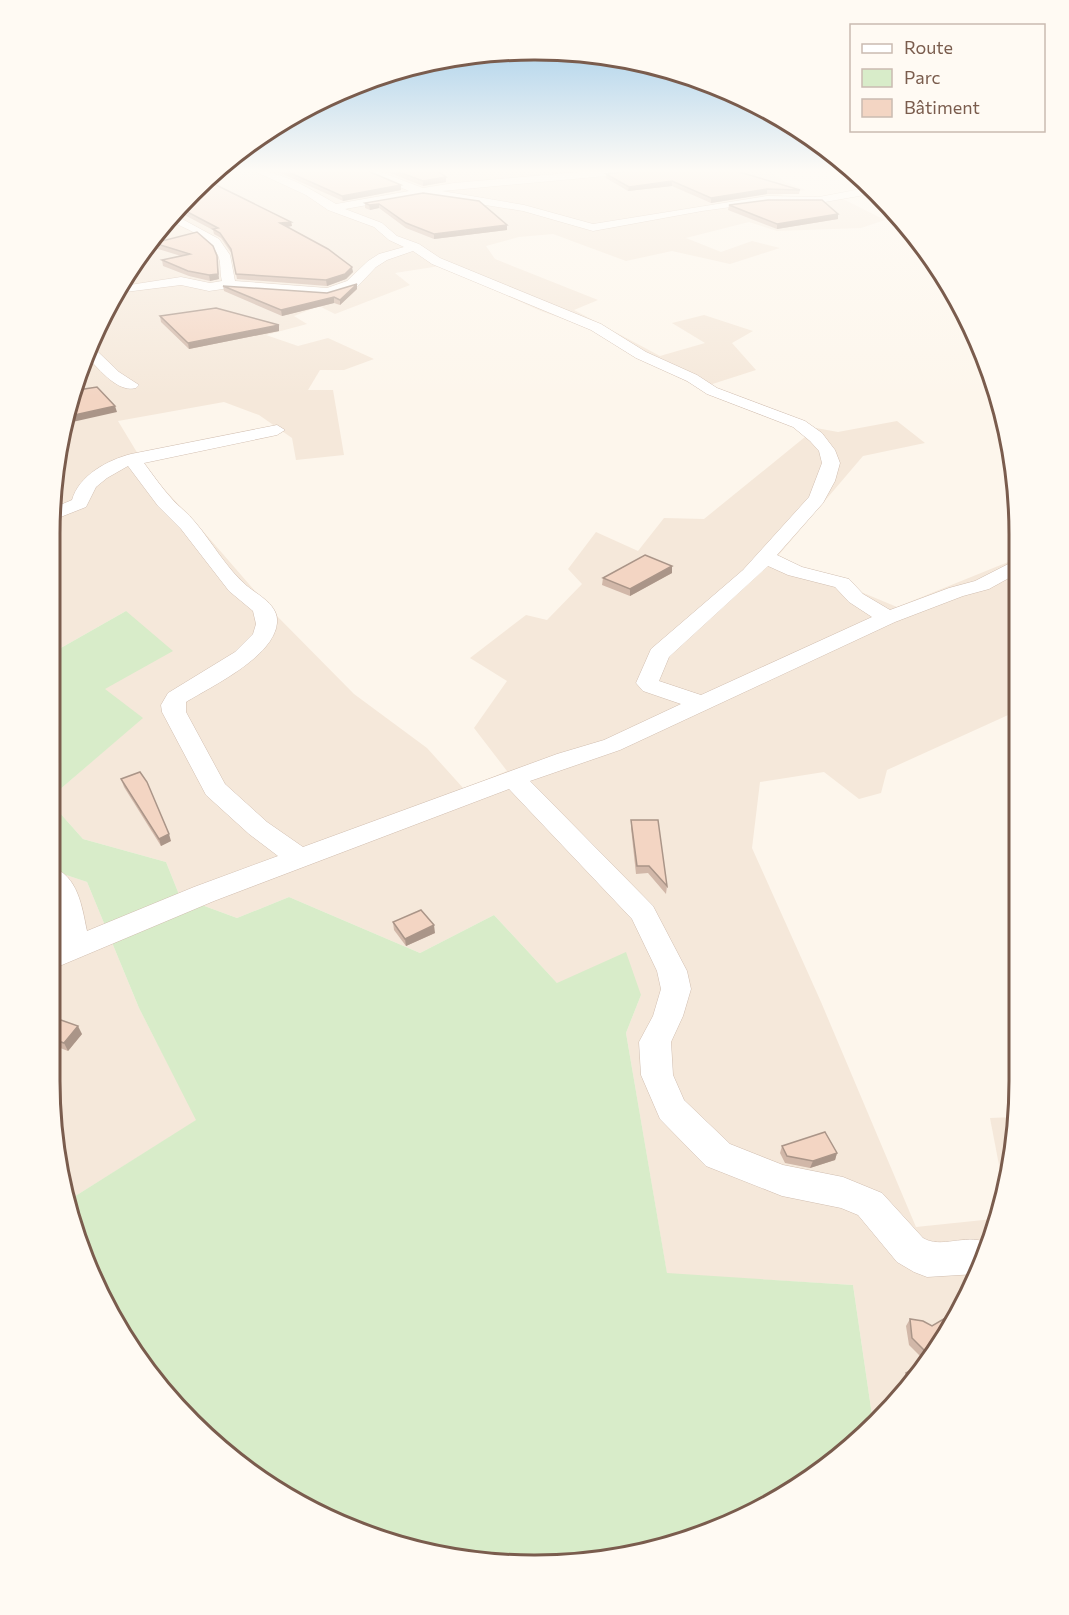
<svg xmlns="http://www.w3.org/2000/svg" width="1069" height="1615" font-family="Commissioner,sans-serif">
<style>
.residential{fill:#f5e8da}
.green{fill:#d8ecc9}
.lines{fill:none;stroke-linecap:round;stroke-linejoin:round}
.minor-casing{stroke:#d1beb0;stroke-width:1}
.minor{fill:#fff;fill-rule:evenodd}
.wall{fill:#d1b7a8}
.shaded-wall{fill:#aa9588}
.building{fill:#f3d5c3;stroke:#aa9588;stroke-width:1.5}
.rim{fill:none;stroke:#7a5c4d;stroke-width:3}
</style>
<rect width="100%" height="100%" fill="#fdf6ec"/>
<g class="residential">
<path d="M216,171H770L785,182L806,190L779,195L794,198L843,199L885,220L861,228L777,231L749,222L686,238L721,252L752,241L780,248L730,264L672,251L626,261L553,234L519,237L486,246L495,259L598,300L574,310L660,356L705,343L672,323L704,315L753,331L732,343L756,370L700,388L634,356L592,329L541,311L440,266L395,273L410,285L335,314L319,306L294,316L307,324L266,335L298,346L328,338L374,359L344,370H320L308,390H333L344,455L296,460L292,438L259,415L224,402L118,421L150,474L196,523L273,612L354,694L427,748L464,789L507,771L474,728L507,681L470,658L526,615L547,620L582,584L568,569L596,532L638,551L664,518L704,519L816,428L838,432L897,421L925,443L863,456L777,557L897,607L1018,558L1017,711L887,770L881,793L859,799L824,772L760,782L752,848L821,1002L916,1227L993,1219L970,1295L899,1401L873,1422L853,1285L667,1274L626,1033L641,995L557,983L494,915L420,953L289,897L237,918L180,897L166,862L83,839L51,803V797L142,718L104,690L126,611L52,653L54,471L99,320L170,214Z"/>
<path d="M51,870L87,882L139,1008L197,1120L69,1200L50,1080Z"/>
<path d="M1015,1117V1144L1003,1186L990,1118Z"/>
</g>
<g class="green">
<path d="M126,611L173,651L105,689L143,718L51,797L52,653Z"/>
<path d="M51,803L83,839L166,862L180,897L237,918L289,897L420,953L494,915L557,983L626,952L641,995L626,1033L667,1273L853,1285L873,1422L777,1500L660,1549L502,1564L349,1529L239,1465L131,1350L75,1236L69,1200L196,1120L139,1008L87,882L51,870Z"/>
</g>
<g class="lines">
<defs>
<g id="minor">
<path d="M254,171C283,171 312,190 336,204L409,191L363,171H378L423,188L454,183L590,171H633L628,174L442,191L524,205L593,224L767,196L819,197L871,187L876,193L819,203L767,202L702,211L593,231L523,211L423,195L345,209L382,223L397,236L419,244L440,258L601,324L646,352L697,375L717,388L805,421L822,433L835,450L840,463L835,481L823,503L777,555L802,567L849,579L863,594L890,610L949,588L975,581L1018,559V573L989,589L963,596L895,622L620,750L530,781L653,906L687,971L691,989L683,1016L671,1042L673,1075L684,1100L730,1144L783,1165L843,1177L882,1193L923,1238C941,1249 965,1234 985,1242L976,1274L927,1277L914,1272L897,1262L858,1215L841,1208L782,1196L706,1166L660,1119L641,1075L639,1042L653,1016L661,989L657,971L632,919L509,789L214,901L50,970V947L60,943L51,896V867C78,875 82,907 87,931L194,887L278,856L249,834L206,795L162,712L161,705L168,693L235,652L253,634L256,624L253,611L229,591L181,529L158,506L128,466L107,478L96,487L86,507L53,520V508L72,500C79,475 108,460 131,454L277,425L285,430L277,435L144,463C153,475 162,488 172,499C179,507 188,513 195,522C212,542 226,568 247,586C258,595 279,605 277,623C274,657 212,686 186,702V712L225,784L267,822L303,847L557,754L604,740L681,704L643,691L636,683L651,649L743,570L809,497L822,463L819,451L810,441L793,427L707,394L687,381L636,358L591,330L432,264L413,251L387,260L376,267L357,287L328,296L230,288L209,291L181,285L117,293L123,286L181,277L210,283L222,281C220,274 221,265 219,258C212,236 184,229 167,219L171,213L219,239L230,255L235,281L327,288L347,281L368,261L379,254L404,247L389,240L374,227L328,210L306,195ZM768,566L788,575L835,587L849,602L872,617L701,695L659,681L669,657Z"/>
<path d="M91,348L95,349L119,372L139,385L136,388C118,393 100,370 88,358Z"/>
</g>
</defs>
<use href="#minor" class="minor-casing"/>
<use href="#minor" class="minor"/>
</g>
<g class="wall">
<path d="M276,171H368L401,185V190L343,201Z"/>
<path d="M385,171H437L446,182L423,186Z"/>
<path d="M606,174L800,190L799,194H767L711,203L672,186L628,191L606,178Z"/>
<path d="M206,180L291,222L292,226L287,227L353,272L346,279L327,286L237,279L232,254L221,238L214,234L213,230L175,210Z"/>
<path d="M423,193L507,225V230L434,239L406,228L379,208L370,210L365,208V203Z"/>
<path d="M729,205L838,214V219L777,229L728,210Z"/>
<path d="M197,232L219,279L210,281L189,276L163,266L162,260L181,256L155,248L154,243Z"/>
<path d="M223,286L327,293L357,289L340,305L334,303L282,316L224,291Z"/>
<path d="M160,316L279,331L189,349L161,322Z"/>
<path d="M672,573L630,596L602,585L603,578Z"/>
<path d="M121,779L171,841L161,846L124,787Z"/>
<path d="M631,820L667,886L666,894L648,873L636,874L631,828Z"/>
<path d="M393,922L435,933L406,946L394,930Z"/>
<path d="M50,1028L82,1034L68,1051L50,1044Z"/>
<path d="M782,1146L837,1153L835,1160L810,1168L785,1163L780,1153Z"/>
<path d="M959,1310L925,1361L909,1345L906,1326L910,1319L932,1326Z"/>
<path d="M925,1362L908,1387L903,1380L906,1373Z"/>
</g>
<g class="shaded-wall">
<path d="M446,177V182L423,186V181Z"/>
<path d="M672,181V186L628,191L629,187Z"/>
<path d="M401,185V190L343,201L342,196Z"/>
<path d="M767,189V194L711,203V198Z"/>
<path d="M379,204V208L370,210L369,205Z"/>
<path d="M838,214V219L777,229V224Z"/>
<path d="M291,222L292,226L281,228L280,223Z"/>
<path d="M507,225V230L434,239V234Z"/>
<path d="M217,256L219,279L210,281L209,275Z"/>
<path d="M352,267L353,272L346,279L327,286L326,280Z"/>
<path d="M357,284V289L340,305V300Z"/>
<path d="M334,297V303L282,316L281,310Z"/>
<path d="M279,325V331L189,349L188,343Z"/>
<path d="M115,406L117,412L68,423L70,416Z"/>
<path d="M672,566V573L630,596V589Z"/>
<path d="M169,834L171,841L161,846L159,839Z"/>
<path d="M434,925L435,933L406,946L405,939Z"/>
<path d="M78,1026L82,1034L68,1051L64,1043Z"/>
<path d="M837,1153L835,1160L810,1168L813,1161Z"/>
</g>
<g class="building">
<path d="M286,171H368L401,185L342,196Z"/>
<path d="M396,171H437L446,177L423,181Z"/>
<path d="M629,171H736L800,190L767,189L711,198L672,181L629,187L606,174Z"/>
<path d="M206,180L291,222L280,223L328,249L352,267L345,274L326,280L236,274L231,249L220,233L213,229L218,228L178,207Z"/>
<path d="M423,193L479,201L507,225L434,234L406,223L379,204L369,205L365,203Z"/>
<path d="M768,200H822L838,214L777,224L729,205Z"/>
<path d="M197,232L213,246L217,256L218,274L209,275L188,271L162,260L190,254L154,243Z"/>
<path d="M357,284L340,300L334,297L281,310L223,286L327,293Z"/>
<path d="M216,308L279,325L188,343L160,316Z"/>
<path d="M97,387L115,406L70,416L78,390Z"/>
<path d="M645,555L672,566L630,589L603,578Z"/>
<path d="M140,772L147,782L169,834L159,839L121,779Z"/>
<path d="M631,820H658L667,886L649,866H637Z"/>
<path d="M421,910L434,925L405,939L393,922Z"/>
<path d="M58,1019L78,1026L64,1043L50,1038V1028Z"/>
<path d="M825,1132L837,1153L813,1161L787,1156L782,1146Z"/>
<path d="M959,1310L929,1355L912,1338L910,1319L923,1321L932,1326Z"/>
<path d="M925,1362L912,1381L906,1373Z"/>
</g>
<linearGradient id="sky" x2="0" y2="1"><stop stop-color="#97c7e8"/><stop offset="0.43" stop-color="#fefbf6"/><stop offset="1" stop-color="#fefbf6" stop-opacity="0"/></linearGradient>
<rect width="1069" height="397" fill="url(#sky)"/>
<path d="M0 0H1069V1615H0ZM534 60H535A474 474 0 0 1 1009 534V1081A474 474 0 0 1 535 1555H534A474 474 0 0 1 60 1081V534A474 474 0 0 1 534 60Z" fill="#fffaf3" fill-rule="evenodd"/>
<path class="rim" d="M534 60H535A474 474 0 0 1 1009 534V1081A474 474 0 0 1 535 1555H534A474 474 0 0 1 60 1081V534A474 474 0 0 1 534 60Z"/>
<rect x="850" y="24" width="195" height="108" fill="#fffaf3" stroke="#cabbb1" stroke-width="1.5"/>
<rect x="862" y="44" width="30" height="9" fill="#ffffff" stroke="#cabbb1" stroke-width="1.5"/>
<text x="904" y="54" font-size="18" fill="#7a5c4d">Route</text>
<rect x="862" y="69" width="30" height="18" fill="#d8ecc9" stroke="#cabbb1" stroke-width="1.5"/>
<text x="904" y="84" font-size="18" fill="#7a5c4d">Parc</text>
<rect x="862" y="99" width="30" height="18" fill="#f3d5c3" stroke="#cabbb1" stroke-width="1.5"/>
<text x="904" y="114" font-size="18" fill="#7a5c4d">Bâtiment</text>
</svg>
